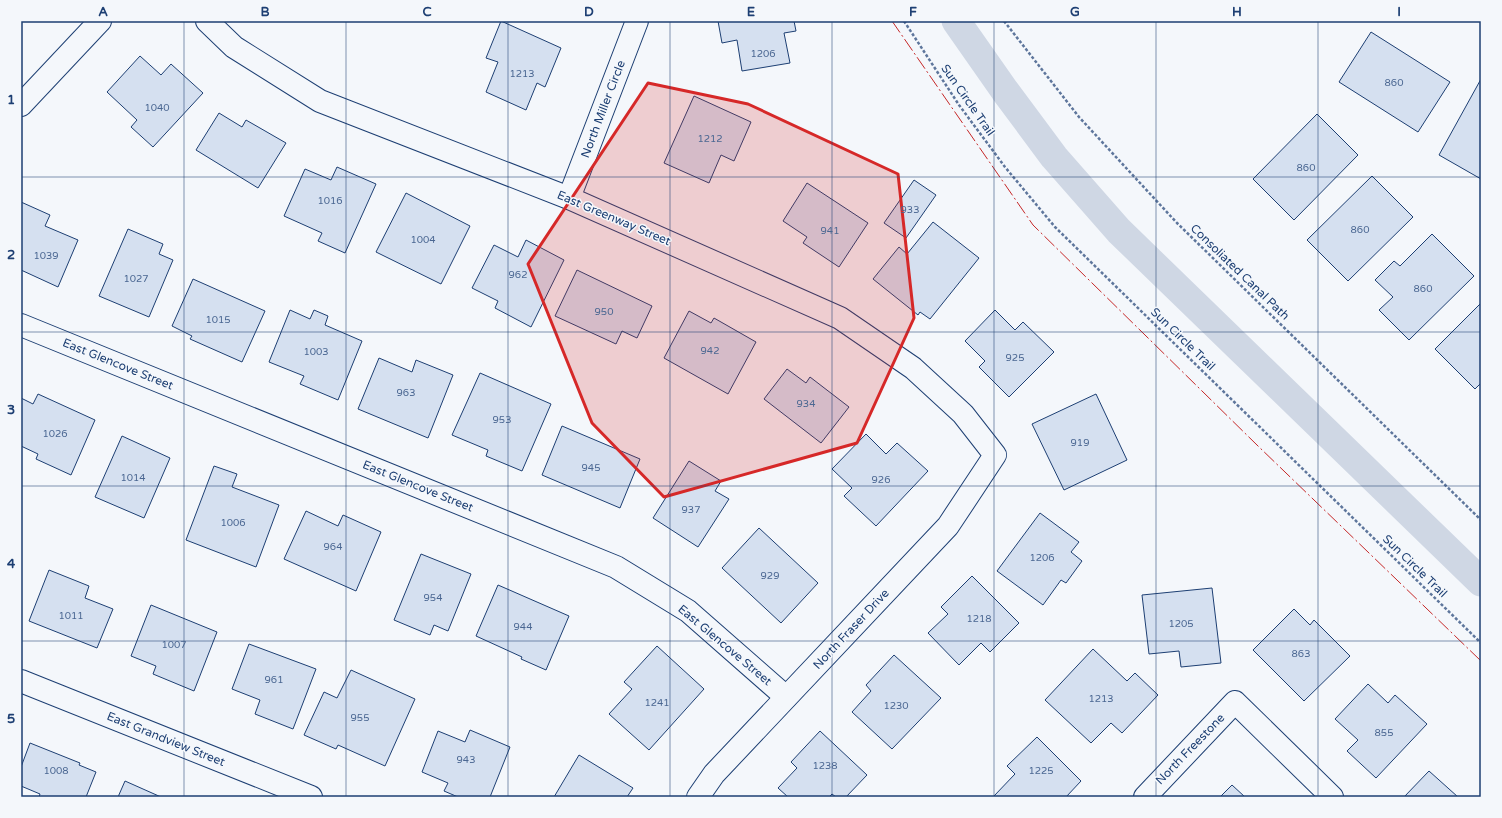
<svg xmlns="http://www.w3.org/2000/svg" width="1502" height="818" font-family="'Varela Round',sans-serif">
<style>
.lines{fill:none;stroke-linecap:round;stroke-linejoin:round}
.canal{stroke:#cfd7e4;stroke-width:29}
.building{fill:#d5e0f0;stroke:#1d3f73}
.minor-casing{stroke:#1d3f73;stroke-width:24}
.path{stroke:#5e769c;stroke-width:2.5;stroke-dasharray:3 2;stroke-linecap:butt}
.minor{stroke:#f4f7fb;stroke-width:22}
.power{stroke:#c62828;stroke-width:1;stroke-dasharray:14 3 2 3;stroke-linecap:butt}
.marked{fill:#d62828;fill-opacity:0.2;stroke:#d62828;stroke-width:3;stroke-linejoin:round}
.grid{fill:none;stroke:#1d3f73;stroke-width:1;stroke-opacity:0.55}
.labels{text-anchor:middle;stroke-width:3;stroke-linejoin:round;paint-order:stroke}
.number-label{font-size:10px;fill:#4b6792}
.street-label{font-size:12px;fill:#1d3f73;stroke:#f4f7fb}
.neatline{fill:none;stroke:#1d3f73;stroke-width:1.5}
.grid-label{font-size:13px;text-anchor:middle;font-weight:bold;fill:#1d3f73}
</style>
<rect width="100%" height="100%" fill="#f4f7fb"/>
<g class="lines">
<path class="canal" d="M956,21L1005,91L1054,157L1119,231L1481,582"/>
</g>
<g class="building">
<path d="M501,21L561,48L545,87L537,83L526,110L486,92L498,62L486,58Z"/>
<path d="M718,21H794L796,31L784,33L790,63L742,71L737,40L722,43Z"/>
<path d="M1371,32L1450,82L1418,132L1339,82Z"/>
<path d="M140,56L161,75L171,64L203,93L153,147L131,127L137,120L107,92Z"/>
<path d="M1481,79V179L1439,155Z"/>
<path d="M694,96L751,122L734,161L721,155L709,183L664,163Z"/>
<path d="M219,113L242,127L246,120L286,143L258,188L196,150Z"/>
<path d="M1317,114L1358,155L1294,220L1253,179Z"/>
<path d="M337,167L376,184L345,253L318,241L322,233L284,216L305,169L331,180Z"/>
<path d="M1372,176L1413,217L1348,281L1307,240Z"/>
<path d="M914,180L936,195L906,238L884,223Z"/>
<path d="M807,183L868,223L839,267L803,243L807,237L783,221Z"/>
<path d="M406,193L470,226L441,284L376,252Z"/>
<path d="M21,202L50,215L45,226L78,240L58,287L21,270Z"/>
<path d="M933,222L979,258L930,319L920,312L918,315L873,279L899,247L907,254Z"/>
<path d="M128,229L163,244L159,254L173,260L149,317L99,296Z"/>
<path d="M1432,234L1474,276L1409,340L1379,310L1393,297L1375,280L1394,261L1400,266Z"/>
<path d="M526,240L564,260L531,327L495,308L498,301L472,288L494,245L518,257Z"/>
<path d="M577,270L652,306L637,338L622,331L616,344L555,316Z"/>
<path d="M193,279L265,311L242,362L190,339L192,336L172,326Z"/>
<path d="M1481,303V383L1475,389L1435,349Z"/>
<path d="M290,310L310,319L314,310L328,316L325,325L362,341L338,400L300,384L304,376L269,362Z"/>
<path d="M995,310L1015,330L1023,322L1054,352L1009,397L979,367L985,361L965,341Z"/>
<path d="M689,311L711,323L714,318L756,342L728,394L664,358Z"/>
<path d="M379,358L412,372L416,360L453,375L428,438L358,409Z"/>
<path d="M787,369L806,383L810,377L849,407L821,443L764,399Z"/>
<path d="M480,373L551,404L522,471L486,456L488,450L452,435Z"/>
<path d="M38,394L95,420L71,475L36,459L38,454L21,446V398L33,404Z"/>
<path d="M1096,394L1127,460L1064,490L1032,424Z"/>
<path d="M562,426L640,459L620,508L542,475Z"/>
<path d="M866,434L886,454L897,443L928,471L876,526L844,496L852,488L832,469Z"/>
<path d="M122,436L170,458L144,518L95,497Z"/>
<path d="M689,461L721,481L715,491L729,499L698,547L653,518Z"/>
<path d="M214,466L237,474L232,487L279,505L256,567L186,540Z"/>
<path d="M306,511L338,526L343,515L381,532L356,591L284,559Z"/>
<path d="M1040,513L1079,542L1071,552L1082,561L1066,583L1061,580L1043,605L997,571Z"/>
<path d="M759,528L818,583L781,623L722,568Z"/>
<path d="M421,554L471,574L448,631L434,625L430,635L394,620Z"/>
<path d="M49,570L89,586L85,598L113,609L97,648L29,621Z"/>
<path d="M972,576L1019,623L990,652L981,643L959,665L928,633L948,614L941,607Z"/>
<path d="M498,585L569,616L546,670L521,659L522,657L476,636Z"/>
<path d="M1212,588L1221,663L1181,667L1179,651L1149,654L1142,595Z"/>
<path d="M151,605L217,632L194,691L153,674L156,666L131,656Z"/>
<path d="M1294,609L1310,625L1314,620L1350,656L1304,701L1253,650Z"/>
<path d="M249,644L316,669L293,729L255,714L260,700L232,689Z"/>
<path d="M657,646L704,689L649,750L609,714L632,689L624,682Z"/>
<path d="M1093,649L1127,681L1135,673L1158,695L1122,733L1111,723L1091,743L1045,700Z"/>
<path d="M894,655L941,698L892,749L852,712L871,691L866,685Z"/>
<path d="M351,670L415,699L385,766L338,745L336,749L304,735L324,692L337,698Z"/>
<path d="M1368,684L1388,703L1395,695L1427,724L1376,778L1347,751L1358,740L1335,719Z"/>
<path d="M470,730L510,747L490,797H458L444,791L448,783L422,772L438,731L465,742Z"/>
<path d="M820,731L867,775L846,797H836L832,794L829,797H788L778,788L797,768L791,762Z"/>
<path d="M1037,737L1081,781L1066,797H995L994,796L1015,774L1007,766Z"/>
<path d="M30,743L80,763L79,765L96,772L86,797H39L40,794L21,786V767Z"/>
<path d="M579,755L633,788L627,797H554Z"/>
<path d="M1429,771L1458,797H1404Z"/>
<path d="M125,781L161,797H118Z"/>
<path d="M1232,785L1245,797H1220Z"/>
</g>
<g class="lines">
<defs>
<g id="minor">
<path d="M207,21L234,47L320,101L569,198L840,318L913,368L963,414L995,455L948,526L714,774L698,797"/>
<path d="M21,105L100,21"/>
<path d="M569,198L637,21"/>
<path d="M21,325L616,567L688,611L786,697"/>
<path d="M21,681L311,797"/>
<path d="M1145,797L1235,702L1332,797"/>
</g>
</defs>
<use href="#minor" class="minor-casing"/>
<g class="path">
<path d="M904,21L959,105L1005,167L1055,227L1481,643"/>
<path d="M1004,21L1079,117L1177,223L1481,520"/>
</g>
<use href="#minor" class="minor"/>
<path class="power" d="M892,21L1033,225L1258,446L1481,661"/>
</g>
<path class="marked" d="M648,83L748,104L898,174L914,318L857,443L664,497L592,423L528,264Z"/>
<path class="grid" d="M184,21V797M346,21V797M508,21V797M670,21V797M832,21V797M994,21V797M1156,21V797M1318,21V797M21,177H1481M21,332H1481M21,486H1481M21,641H1481"/>
<g class="labels">
<g class="number-label">
<text x="763" y="57">1206</text>
<text x="522" y="77">1213</text>
<text x="1394" y="86">860</text>
<text x="157" y="111">1040</text>
<text x="710" y="142">1212</text>
<text x="1306" y="171">860</text>
<text x="330" y="204">1016</text>
<text x="910" y="213">933</text>
<text x="1360" y="233">860</text>
<text x="830" y="234">941</text>
<text x="423" y="243">1004</text>
<text x="46" y="259">1039</text>
<text x="518" y="278">962</text>
<text x="136" y="282">1027</text>
<text x="1423" y="292">860</text>
<text x="604" y="315">950</text>
<text x="218" y="323">1015</text>
<text x="710" y="354">942</text>
<text x="316" y="355">1003</text>
<text x="1015" y="361">925</text>
<text x="406" y="396">963</text>
<text x="806" y="407">934</text>
<text x="502" y="423">953</text>
<text x="55" y="437">1026</text>
<text x="1080" y="446">919</text>
<text x="591" y="471">945</text>
<text x="133" y="481">1014</text>
<text x="881" y="483">926</text>
<text x="691" y="513">937</text>
<text x="233" y="526">1006</text>
<text x="333" y="550">964</text>
<text x="1042" y="561">1206</text>
<text x="770" y="579">929</text>
<text x="433" y="601">954</text>
<text x="71" y="619">1011</text>
<text x="979" y="622">1218</text>
<text x="1181" y="627">1205</text>
<text x="523" y="630">944</text>
<text x="174" y="648">1007</text>
<text x="1301" y="657">863</text>
<text x="274" y="683">961</text>
<text x="1101" y="702">1213</text>
<text x="657" y="706">1241</text>
<text x="896" y="709">1230</text>
<text x="360" y="721">955</text>
<text x="1384" y="736">855</text>
<text x="466" y="763">943</text>
<text x="825" y="769">1238</text>
<text x="56" y="774">1008</text>
<text x="1041" y="774">1225</text>
</g>
<g class="street-label">
<text transform="translate(968 100) rotate(55)" y="4">Sun Circle Trail</text>
<text transform="translate(603 109) rotate(-69)" y="4">North Miller Circle</text>
<text transform="translate(614 218) rotate(23)" y="4">East Greenway Street</text>
<text transform="translate(1240 272) rotate(44)" y="4">Consoliated Canal Path</text>
<text transform="translate(1183 339) rotate(44)" y="4">Sun Circle Trail</text>
<text transform="translate(118 364) rotate(22)" y="4">East Glencove Street</text>
<text transform="translate(418 486) rotate(22)" y="4">East Glencove Street</text>
<text transform="translate(1415 566) rotate(44)" y="4">Sun Circle Trail</text>
<text transform="translate(851 629) rotate(-47)" y="4">North Fraser Drive</text>
<text transform="translate(725 645) rotate(40)" y="4">East Glencove Street</text>
<text transform="translate(166 739) rotate(22)" y="4">East Grandview Street</text>
<text transform="translate(1190 749) rotate(-46)" y="4">North Freestone</text>
</g>
</g>
<rect width="1502" height="818" fill="none" stroke="#f4f7fb" stroke-width="44"/>
<rect x="22" y="22" width="1458" height="774" class="neatline"/>
<g class="grid-label">
<text x="103" y="16">A</text>
<text x="265" y="16">B</text>
<text x="427" y="16">C</text>
<text x="589" y="16">D</text>
<text x="751" y="16">E</text>
<text x="913" y="16">F</text>
<text x="1075" y="16">G</text>
<text x="1237" y="16">H</text>
<text x="1399" y="16">I</text>
<text x="11" y="104">1</text>
<text x="11" y="259">2</text>
<text x="11" y="414">3</text>
<text x="11" y="568">4</text>
<text x="11" y="723">5</text>
</g>
</svg>
